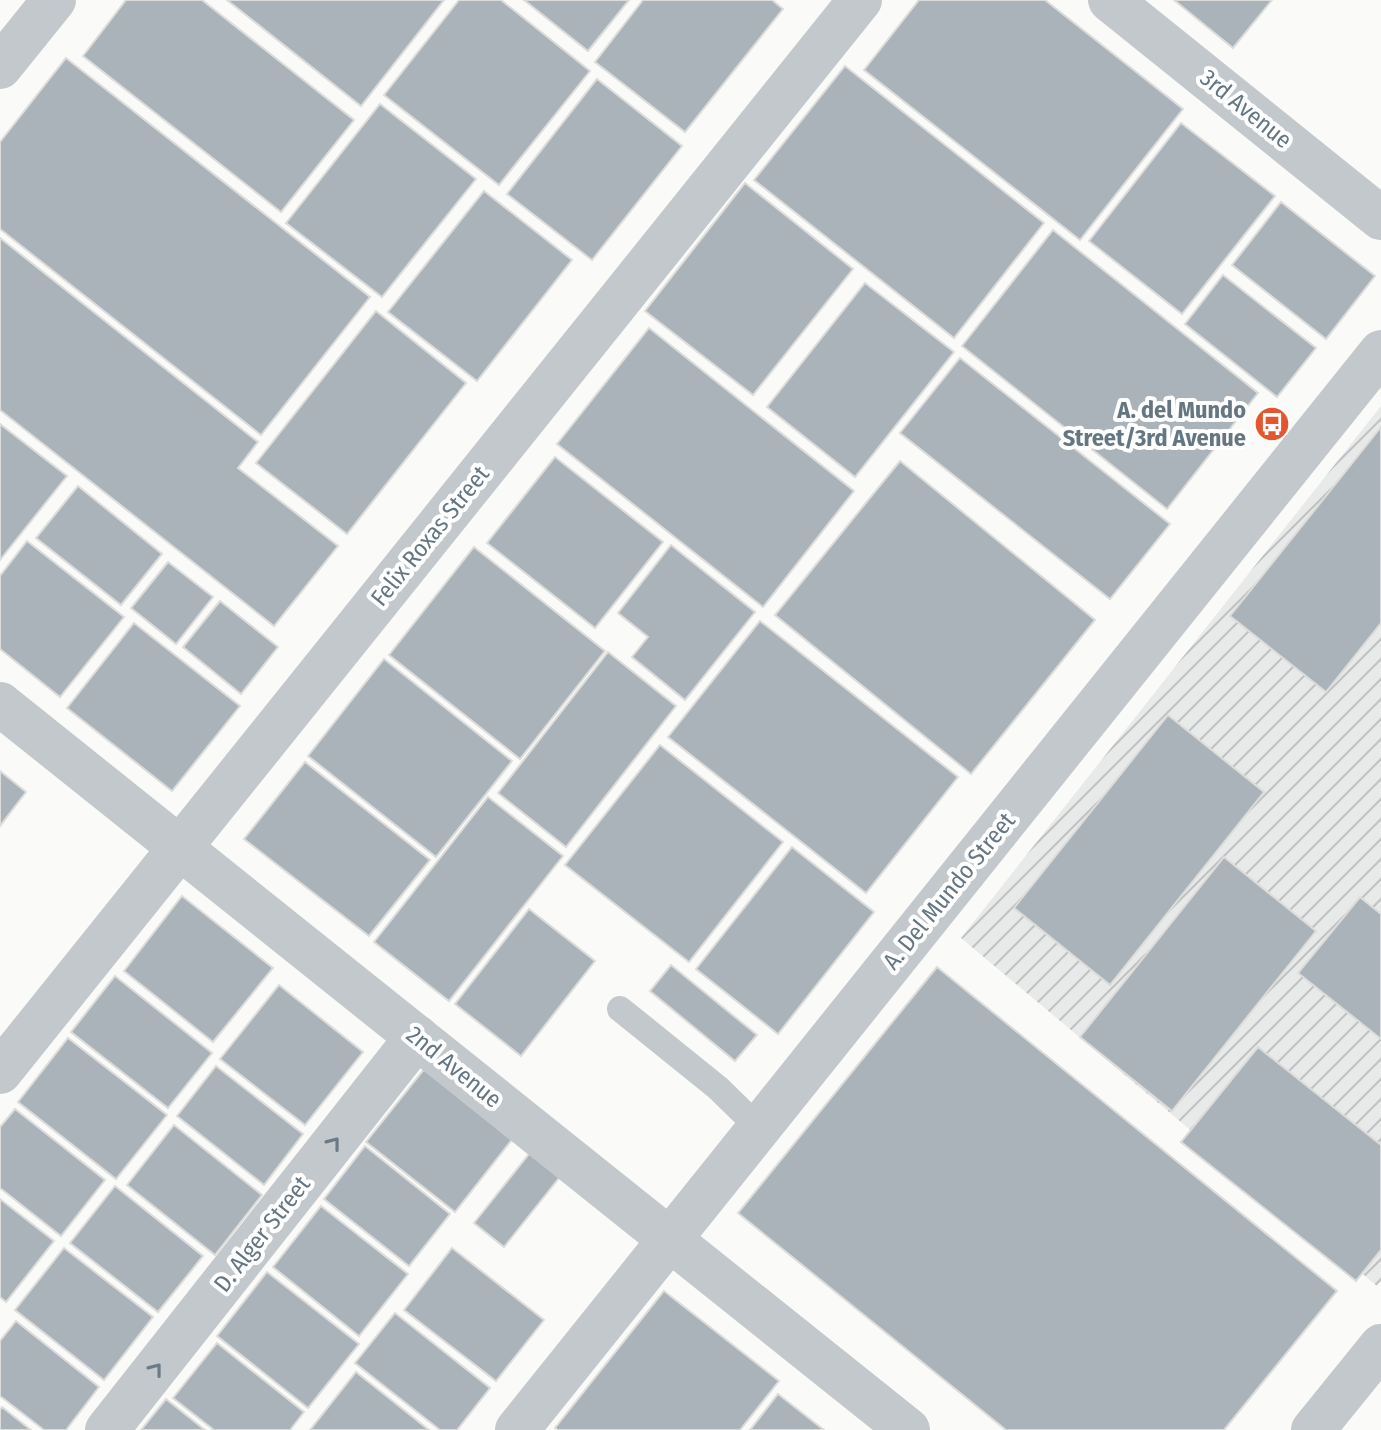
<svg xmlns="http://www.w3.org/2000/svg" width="1381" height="1430" font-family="'Fira Sans Condensed',sans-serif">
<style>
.industrial{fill:url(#industrial-furrows)}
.building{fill:#aab3b9;stroke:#dcdcda;stroke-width:2}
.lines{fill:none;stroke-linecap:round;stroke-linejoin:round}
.service{stroke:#c3c8cc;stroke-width:26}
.minor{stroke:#c3c8cc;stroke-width:44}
.tertiary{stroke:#c3c8cc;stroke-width:44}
.oneway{stroke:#6a7a87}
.labels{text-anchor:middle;stroke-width:8;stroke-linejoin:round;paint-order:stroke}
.street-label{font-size:24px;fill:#657683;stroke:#fff}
.poi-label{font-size:24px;font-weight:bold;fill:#657683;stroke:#fff;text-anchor:end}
</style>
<defs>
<pattern id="industrial-furrows" width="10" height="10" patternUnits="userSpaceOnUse" patternTransform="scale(2)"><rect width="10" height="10" fill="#e8e9e9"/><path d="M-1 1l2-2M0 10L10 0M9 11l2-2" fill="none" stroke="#c0c1c2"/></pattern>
</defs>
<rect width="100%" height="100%" fill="#fafaf8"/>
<path class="industrial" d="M1381,406V1282L1377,1286L961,938Z"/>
<g class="building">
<path d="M126,0H202L354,120L281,212L83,56Z"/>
<path d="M227,0H444L361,106Z"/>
<path d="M459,0H501L590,71L499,185L384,95Z"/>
<path d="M524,0H629L588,51Z"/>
<path d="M643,0H772L783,9L685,132L595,62Z"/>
<path d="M919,0H1045L1183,109L1080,240L864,70Z"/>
<path d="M1174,0H1272L1233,48Z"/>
<path d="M66,58L370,297L261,435L0,229V142Z"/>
<path d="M845,66L1044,223L954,338L754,180Z"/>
<path d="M597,79L682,146L592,260L507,194Z"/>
<path d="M380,104L476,179L382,297L286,223Z"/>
<path d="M1181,123L1275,196L1182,314L1089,241Z"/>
<path d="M745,183L853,269L753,395L645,311Z"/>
<path d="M484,191L572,260L477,381L388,312Z"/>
<path d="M1281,202L1375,276L1326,339L1232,265Z"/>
<path d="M1053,230L1258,393L1167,509L962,346Z"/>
<path d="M0,238L258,442L238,468L338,546L274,626L0,410Z"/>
<path d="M1223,275L1316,348L1277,397L1185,324Z"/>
<path d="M865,283L954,352L855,477L767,407Z"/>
<path d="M376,311L466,383L347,534L256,463Z"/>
<path d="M649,328L854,491L763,607L557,444Z"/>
<path d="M960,358L1170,524L1110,599L900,433Z"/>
<path d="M0,424L67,476L0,560Z"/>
<path d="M1381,427V623L1326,692L1230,616Z"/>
<path d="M555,457L663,542L595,628L487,543Z"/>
<path d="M900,461L1095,620L971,774L775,615Z"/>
<path d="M78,486L162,554L121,605L36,538Z"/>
<path d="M27,541L124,617L60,697L0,649V576Z"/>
<path d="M671,545L755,612L685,700L632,657L648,637L618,613Z"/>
<path d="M474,547L605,651L520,759L389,655Z"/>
<path d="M168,562L213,597L176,644L131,608Z"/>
<path d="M220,601L278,647L241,694L183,647Z"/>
<path d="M760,621L958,777L866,893L668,737Z"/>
<path d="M134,623L240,706L172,791L67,708Z"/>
<path d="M608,652L676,706L566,847L498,793Z"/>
<path d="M384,659L512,761L436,857L308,756Z"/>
<path d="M1168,715L1264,792L1110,985L1014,908Z"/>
<path d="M660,745L783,842L689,962L565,865Z"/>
<path d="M305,762L430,860L369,936L244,839Z"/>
<path d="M0,771L26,792L0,826Z"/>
<path d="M488,797L563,856L449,1001L374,942Z"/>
<path d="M792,847L874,912L778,1034L696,969Z"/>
<path d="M1224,857L1316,931L1172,1111L1080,1037Z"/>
<path d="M182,896L273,968L213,1042L124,971Z"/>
<path d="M1360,897L1381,914V1039L1298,973Z"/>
<path d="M529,909L595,961L521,1056L455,1004Z"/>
<path d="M671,965L757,1035L735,1061L650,991Z"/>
<path d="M937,967L1337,1291L1224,1430H1006L738,1213Z"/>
<path d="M115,976L212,1053L168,1108L71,1032Z"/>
<path d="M279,985L363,1052L305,1125L220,1059Z"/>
<path d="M68,1038L167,1115L116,1179L18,1102Z"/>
<path d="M1258,1047L1381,1145V1250L1356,1281L1181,1142Z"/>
<path d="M430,1062L518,1132L455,1212L366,1142Z"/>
<path d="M216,1066L303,1134L264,1185L177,1116Z"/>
<path d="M15,1109L105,1180L61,1236L0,1188V1127Z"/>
<path d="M174,1125L262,1195L215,1255L127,1185Z"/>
<path d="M365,1146L450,1214L409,1266L324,1199Z"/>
<path d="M533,1149L563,1173L504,1247L474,1223Z"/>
<path d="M115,1186L203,1256L158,1312L70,1243Z"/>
<path d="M0,1199L54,1241L6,1302L0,1297Z"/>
<path d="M321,1206L408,1274L359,1336L273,1267Z"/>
<path d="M64,1248L153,1317L104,1380L15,1310Z"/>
<path d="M452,1248L544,1320L496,1381L404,1310Z"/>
<path d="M267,1272L359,1344L308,1408L217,1336Z"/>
<path d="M664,1291L779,1381L740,1430H558L555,1428Z"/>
<path d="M395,1313L490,1388L457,1430H440L355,1363Z"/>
<path d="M16,1321L99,1387L66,1430H44L0,1396V1341Z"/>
<path d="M217,1343L304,1412L290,1430H214L173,1398Z"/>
<path d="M356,1372L429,1430H310Z"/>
<path d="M778,1394L824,1430H750Z"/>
<path d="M166,1399L205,1430H141Z"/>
<path d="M2,1407L31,1430H0V1410Z"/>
</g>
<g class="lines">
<path class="service" d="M620,1009L718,1088L759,1128"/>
<g class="minor">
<path d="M1110,0L1381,218"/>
<path d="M0,67L54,0"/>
<path d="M0,1072L860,0"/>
<path d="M107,1430L417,1037"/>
<path d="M517,1430L1381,352"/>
<path d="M1313,1430L1381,1346"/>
</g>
<path class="tertiary" d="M0,704L908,1430"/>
</g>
<defs><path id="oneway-chevron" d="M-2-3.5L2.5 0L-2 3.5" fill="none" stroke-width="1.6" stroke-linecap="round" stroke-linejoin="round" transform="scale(2)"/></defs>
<g class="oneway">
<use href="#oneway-chevron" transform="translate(334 1143) rotate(-52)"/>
<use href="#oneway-chevron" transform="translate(156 1369) rotate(-52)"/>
</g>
<defs>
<symbol id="bus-disc" viewBox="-11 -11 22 22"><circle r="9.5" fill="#e4572e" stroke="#fff"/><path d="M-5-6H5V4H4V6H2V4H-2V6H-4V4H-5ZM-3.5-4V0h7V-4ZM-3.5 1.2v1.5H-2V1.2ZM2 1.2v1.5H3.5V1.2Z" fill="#fff"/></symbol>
</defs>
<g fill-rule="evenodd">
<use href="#bus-disc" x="1252" y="404" width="40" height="40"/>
</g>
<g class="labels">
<g class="street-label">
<text transform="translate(1246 109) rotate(39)" y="8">3rd Avenue</text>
<text transform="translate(430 536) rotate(-51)" y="8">Felix Roxas Street</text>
<text transform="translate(949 891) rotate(-51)" y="8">A. Del Mundo Street</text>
<text transform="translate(454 1067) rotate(39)" y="8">2nd Avenue</text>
<text transform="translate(262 1234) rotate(-52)" y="8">D. Alger Street</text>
</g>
<g class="poi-label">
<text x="1246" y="418">A. del Mundo<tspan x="1246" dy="28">Street/3rd Avenue</tspan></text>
</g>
</g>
</svg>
